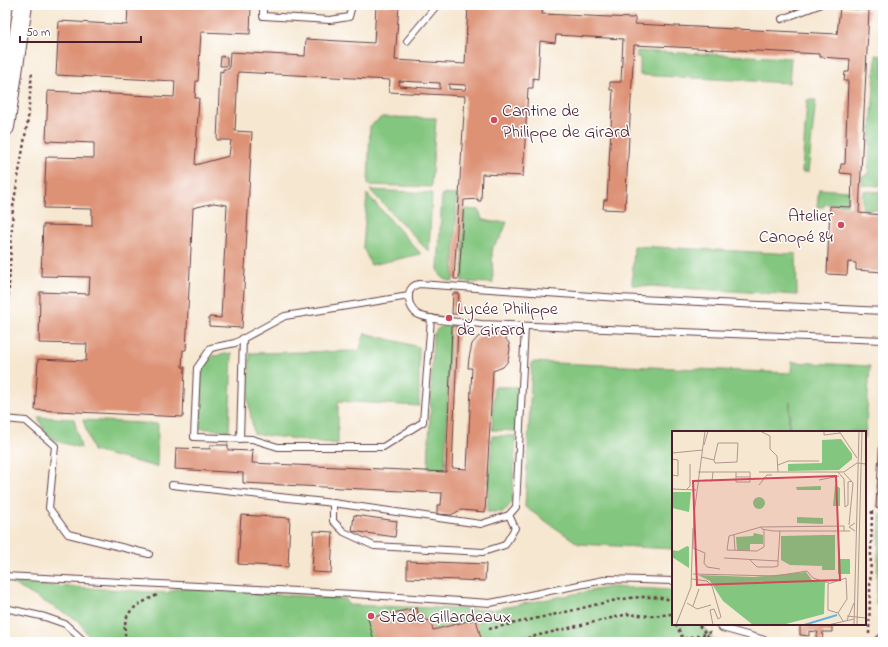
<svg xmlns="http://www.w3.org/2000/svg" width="888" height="647" font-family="'Indie Flower',sans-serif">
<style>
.green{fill:#83c67f;stroke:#667255}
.building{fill:#dd9175;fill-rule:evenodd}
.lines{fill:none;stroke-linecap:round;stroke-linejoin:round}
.lane-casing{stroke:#643d44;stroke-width:8}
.secondary-casing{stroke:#643d44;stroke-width:20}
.path{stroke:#643d44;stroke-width:2.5;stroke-dasharray:3 3;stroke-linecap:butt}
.lane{stroke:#fff;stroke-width:6}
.secondary{stroke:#fff;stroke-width:18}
.poi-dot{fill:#d1495b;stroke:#fff;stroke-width:1.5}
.labels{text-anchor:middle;stroke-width:3;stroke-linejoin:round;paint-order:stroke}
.poi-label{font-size:18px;fill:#4a1f2b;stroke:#fff;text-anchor:start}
.inset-river{fill:none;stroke:#65b4df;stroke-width:2}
.inset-road{fill:none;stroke:#b1978e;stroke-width:1}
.view{fill:#d1495b;fill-opacity:0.15;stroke:#d1495b;stroke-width:2}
.inset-edge{fill:none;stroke:#4a1f2b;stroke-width:2}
</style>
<rect width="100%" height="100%" fill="#fff"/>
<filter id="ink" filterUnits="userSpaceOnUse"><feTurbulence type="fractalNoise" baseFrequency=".025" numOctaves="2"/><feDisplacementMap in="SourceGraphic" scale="8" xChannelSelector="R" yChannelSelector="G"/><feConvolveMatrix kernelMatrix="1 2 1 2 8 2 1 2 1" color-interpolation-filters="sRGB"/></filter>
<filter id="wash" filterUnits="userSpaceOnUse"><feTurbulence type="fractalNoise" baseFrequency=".012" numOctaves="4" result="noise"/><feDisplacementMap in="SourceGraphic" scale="16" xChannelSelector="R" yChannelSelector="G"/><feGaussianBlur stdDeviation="0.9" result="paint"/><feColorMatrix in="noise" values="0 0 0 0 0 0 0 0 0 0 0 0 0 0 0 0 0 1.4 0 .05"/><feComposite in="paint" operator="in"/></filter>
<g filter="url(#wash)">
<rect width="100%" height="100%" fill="#f6e7d0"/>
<g class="green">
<path d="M637,51L791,58L789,83L640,75V57H636Z"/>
<path d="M876,55L883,56V186L862,185V176L868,175Z"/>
<path d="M807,100H816L808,172H802Z"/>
<path d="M382,117L436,118L431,187L368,185L370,126Z"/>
<path d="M819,189L849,191L847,205L824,204V207H817Z"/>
<path d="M370,190L432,193L429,252Z"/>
<path d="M863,191L883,192V210L862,209Z"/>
<path d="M367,194L421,254L371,265L363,247Z"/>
<path d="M442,194L457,195L453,282C444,279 440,278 438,268Z"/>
<path d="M464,209L479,210L482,219L492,222H507L501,237L492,248L493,283L462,282Z"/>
<path d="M634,246L796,254L797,295L632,285Z"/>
<path d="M450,325L445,470L428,469L433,336C437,327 441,326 450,325Z"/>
<path d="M365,333L419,347V406L338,401V444L254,434L248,400L250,353L359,351Z"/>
<path d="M232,353L229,431L198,428L202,367L213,356Z"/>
<path d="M532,362L791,373L792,362L870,366L865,439V432H789L790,402L788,432H673V549L579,544L525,507Z"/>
<path d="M494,387H518L516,431L492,430Z"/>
<path d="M38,417L74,419L81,448C72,445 58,443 50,437C44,432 41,424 38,417Z"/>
<path d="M83,420L158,424L157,467L93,451Z"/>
<path d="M492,436H516L512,502L504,512H487Z"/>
<path d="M880,514H883V605H876Z"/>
<path d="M11,583L167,593L178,588L346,599L348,605L491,610L611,587L673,590V624H703L715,642H717H92L79,621Z"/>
</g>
<g id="blocks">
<g class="building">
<path d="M128,5H251L250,34L201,32L198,81H196L195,98H199L195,165L229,156L231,140H217L220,71L223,72V69H229L230,52L305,56L306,39L374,43L376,5H399L395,60L465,64L468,5H558V8L543,6L542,14L633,18L634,17H635V24L837,34L840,8L869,10L859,213L883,215V272L856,270V263L848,262L847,275L827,274L830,206L851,207L852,174L840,173L841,164H845L848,81H844L845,72H849L850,59L820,57V54L634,45L625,210L603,209L604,200H607L613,90H610V82H621L623,39L556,35L555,43L540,41L538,79L533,78V88H528L523,176L482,174L481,201H478V199L464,200L459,279H454L465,96L389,92L390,80L238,72L235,131L252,132L242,328L209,326V317L221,318L227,205L214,203L193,208L186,350H183L182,367H185L183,417L35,410L38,359L86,361L87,344L39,343L40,292L89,294L90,277L41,276L43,225L92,226V209L44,208L46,157L94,158V143L46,141L48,91L174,97L175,81L56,75L59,21L127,25ZM399,81L440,83V89L399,86ZM449,84L466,85L465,90L449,89Z"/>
<path d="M221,56L227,57V66H220Z"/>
<path d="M453,293H459L458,314H452Z"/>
<path d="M452,326H458L452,468L467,469L472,368H468L469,358L472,344L478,337L487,333H498L504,337L509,343L510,349L508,361L503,367L493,371L485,512L461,510L451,515L437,514V505H441L442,493L243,483V473L175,469L176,448L210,449V445H228V450L251,451V449L253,450L252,463L446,472Z"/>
<path d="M881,413H883V509L876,508Z"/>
<path d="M241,515L290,518L288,567L238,564Z"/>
<path d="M354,515L397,521L395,537L352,531Z"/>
<path d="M314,531L333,532L331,573L312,572Z"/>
<path d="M407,561L486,564L485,581L407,578Z"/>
<path d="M417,608L418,615L423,614L425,621L430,620L433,630L476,619L482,642H374L368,618Z"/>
<path d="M805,624H832V632H823L822,642H815L818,632L809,631V636L800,635V625L804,626Z"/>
</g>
</g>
</g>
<g filter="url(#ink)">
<use href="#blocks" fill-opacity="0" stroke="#643d44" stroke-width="1"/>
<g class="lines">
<defs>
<g id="lane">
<path d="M263,5V16L330,20L349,17L352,5"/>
<path d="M782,19L819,5"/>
<path d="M407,41L437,5"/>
<path d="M409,296L285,316L235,343L211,348L197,368L194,437L252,439L278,447H383L423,422L431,318"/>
<path d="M883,311L619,298L419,284C413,285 410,288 409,294C408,301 411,310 417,314C429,321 466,322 481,324L883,340"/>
<path d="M5,419L26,421L55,446L49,508L68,534L149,554"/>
<path d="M240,439L243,338"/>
<path d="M172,485L333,503L481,524L509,515L516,507L525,326"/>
<path d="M333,503V521L344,532L374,546L483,552L505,545L515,528L509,515"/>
<path d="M5,576L353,594L490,603L609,579L673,581"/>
<path d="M5,608L45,617L65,624L85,642"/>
<path d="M720,624L722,628L772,642"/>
<path d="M876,642L883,636"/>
</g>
<path id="secondary" d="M5,127L23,5"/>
</defs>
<use href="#lane" class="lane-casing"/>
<use href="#secondary" class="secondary-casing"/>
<g class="path">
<path d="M5,285H9L5,382"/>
<path d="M9,285L13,207L28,119L32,71"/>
<path d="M676,624L683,639L706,634L698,624"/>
<path d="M489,629C516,623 543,617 570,611C600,604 643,590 673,601"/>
<path d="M869,634L872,511"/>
<path d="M126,642C121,612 131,608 157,595"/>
<path d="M510,642L628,614L652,616L672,614L673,617"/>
<path d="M712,642L706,634L712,631"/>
</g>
<use href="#lane" class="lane"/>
<use href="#secondary" class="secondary"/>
</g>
</g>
<g class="poi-dot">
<circle cx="494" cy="120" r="4"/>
<circle cx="841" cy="225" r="4"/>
<circle cx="449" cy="318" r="4"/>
<circle cx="371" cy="616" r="4"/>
</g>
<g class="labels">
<g class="poi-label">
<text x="502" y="116">Cantine de<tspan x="502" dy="21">Philippe de Girard</tspan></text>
<text x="833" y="221" text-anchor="end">Atelier<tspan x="833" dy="21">Canopé 84</tspan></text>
<text x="457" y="314">Lycée Philippe<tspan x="457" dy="21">de Girard</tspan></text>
<text x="379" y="622">Stade Gillardeaux</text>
</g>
</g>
<g transform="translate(672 431)">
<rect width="194" height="194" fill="#f6e7d0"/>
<path d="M169,8L180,23V28L167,39L116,40V33L150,32V9ZM163,54L168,57V75H161ZM149,55V59H125L124,56ZM0,61H19L17,81L0,77ZM81 72a6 6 0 1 1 12 0a6 6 0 1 1-12 0ZM125,86L151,87V93L125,92ZM82,102L91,104V113H78V120L65,119L64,106L81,105ZM151,104H163V139H150V135L118,134L109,129V105ZM15,115L17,116V137L0,126V119L6,120ZM166,128H178V143H166ZM134,141L140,149L153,151L152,183L110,194H81L51,170L38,150L26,144L81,146Z" fill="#83c67f"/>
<path class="inset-river" d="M132,194L165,184"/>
<path class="inset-road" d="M88,0L98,5V18L105,25L106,41M152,0V4L168,2M167,0L185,27M32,14L36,0M0,22L31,19M29,26L42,29L46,12H66L65,31L43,32L42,29M0,28L6,29V45L0,44M106,34L116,30H147M26,41H41L40,50L33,49M41,41H78V51H64V41M87,41H172L185,32L194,33M166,41L172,48L173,76L176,74V51L180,50M172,42L181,52L177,94M64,46H79M147,49L167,45M87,54L95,44H100M0,58L24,59M15,58L18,55V33M89,96L57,105L55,119L85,120L92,116V99M172,100V95L89,96L90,98L101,100H178M183,100L177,96L183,92M62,104L63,119M21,117L22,83L33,0M21,117L33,122L32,132L35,136L48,138M52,127L106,130L108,100M78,129L85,136H102L106,135V130M21,143L104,145L135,140L141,147L157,152M20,148L35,150L40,155L49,186L46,188L42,178L38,179L41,194M15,172L25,178L39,174M21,175L27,158M166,182L156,179V153L174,147L175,168L166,182L171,190M175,185L194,187M175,189L182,172M4,194L19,156L21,97M156,194L182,188M182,194L187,0M185,194L190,0"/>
<path class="view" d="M164,45L168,149L25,154L21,50Z"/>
<rect width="194" height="194" class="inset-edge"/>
</g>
<rect width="888" height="647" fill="none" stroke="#fff" stroke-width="20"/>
<path d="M20 36v6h121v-6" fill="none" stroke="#4a1f2b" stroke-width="2"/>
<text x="26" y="36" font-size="12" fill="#4a1f2b" stroke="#ffffff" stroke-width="3" paint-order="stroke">50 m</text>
</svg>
